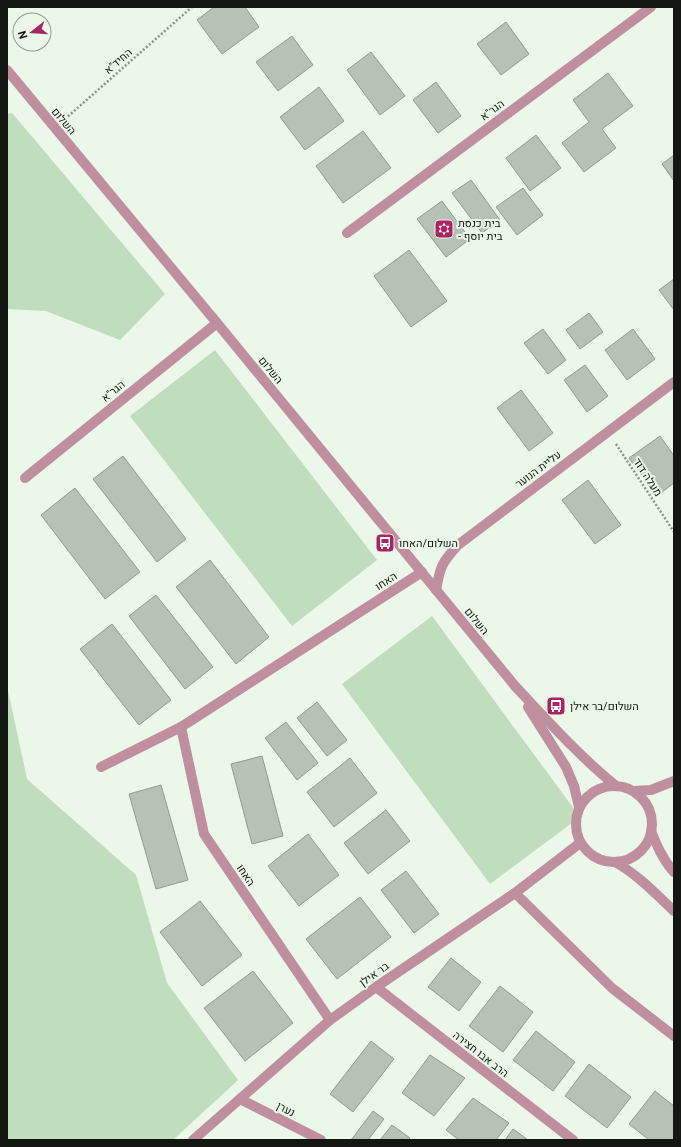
<svg xmlns="http://www.w3.org/2000/svg" width="681" height="1147" font-family="Georgia,Heebo,serif">
<style>
.green{fill:#c0ddbd}
.building{fill:#b5c2b4;stroke:#8f9c8e}
.lines{fill:none;stroke-linecap:round;stroke-linejoin:round}
.path{stroke:#8a948a;stroke-width:2.5;stroke-dasharray:2 2;stroke-linecap:butt}
.service{stroke:#bf8fa0;stroke-width:10}
.minor{stroke:#bf8fa0;stroke-width:10}
.tertiary{stroke:#bf8fa0;stroke-width:10}
.labels{text-anchor:middle;stroke-width:4;stroke-linejoin:round;paint-order:stroke}
.street-label{font-size:11px;fill:#121712;stroke:#eaf7e9}
.poi-label{font-size:11px;fill:#121712;stroke:#eaf7e9;text-anchor:start}
</style>
<rect width="100%" height="100%" fill="#eaf7e9"/>
<g class="green">
<path d="M12,113L165,294L120,340L46,311L7,309V114Z"/>
<path d="M215,350L377,560L292,626L130,416Z"/>
<path d="M432,616L580,817L490,884L342,684Z"/>
<path d="M7,686L27,779L136,875L167,983L238,1080L173,1140H7Z"/>
</g>
<g class="building">
<path d="M214,7H245L259,27L222,54L197,20Z"/>
<path d="M506,22L529,54L501,75L477,44Z"/>
<path d="M292,36L313,65L278,91L256,62Z"/>
<path d="M371,52L405,96L380,115L347,70Z"/>
<path d="M608,73L633,106L602,129L616,148L584,172L562,143L589,122L573,100Z"/>
<path d="M436,82L461,116L438,133L413,100Z"/>
<path d="M319,87L344,121L305,150L280,117Z"/>
<path d="M363,131L391,168L343,203L316,166Z"/>
<path d="M536,135L561,168L530,191L506,158Z"/>
<path d="M674,155V181L662,164Z"/>
<path d="M471,180L500,220L482,233L452,193Z"/>
<path d="M523,188L543,215L517,235L496,207Z"/>
<path d="M442,201L470,239L446,257L417,219Z"/>
<path d="M409,250L447,301L411,327L374,276Z"/>
<path d="M674,279V310L659,290Z"/>
<path d="M589,313L603,332L580,349L566,330Z"/>
<path d="M543,329L566,360L548,374L524,343Z"/>
<path d="M633,329L655,359L627,380L605,350Z"/>
<path d="M585,365L608,396L587,412L564,380Z"/>
<path d="M521,390L553,433L529,451L497,408Z"/>
<path d="M660,436L674,456V483L657,496L629,458Z"/>
<path d="M123,456L186,539L157,562L93,479Z"/>
<path d="M588,480L621,525L595,544L562,500Z"/>
<path d="M75,488L140,572L105,599L41,515Z"/>
<path d="M210,560L269,637L236,664L176,587Z"/>
<path d="M156,595L213,667L185,689L129,616Z"/>
<path d="M112,624L171,700L139,725L80,649Z"/>
<path d="M317,702L347,740L327,756L297,718Z"/>
<path d="M286,722L318,763L297,780L265,738Z"/>
<path d="M262,756L283,836L252,844L231,764Z"/>
<path d="M350,758L377,793L334,827L307,792Z"/>
<path d="M161,785L188,880L156,889L129,794Z"/>
<path d="M386,810L410,841L368,874L344,843Z"/>
<path d="M308,834L339,875L299,906L268,866Z"/>
<path d="M406,871L439,914L414,933L381,890Z"/>
<path d="M360,897L391,937L337,979L306,939Z"/>
<path d="M200,901L242,955L202,986L160,932Z"/>
<path d="M451,958L481,982L459,1011L428,987Z"/>
<path d="M253,971L293,1023L245,1061L204,1008Z"/>
<path d="M500,986L533,1012L503,1052L469,1026Z"/>
<path d="M536,1031L575,1062L553,1091L513,1060Z"/>
<path d="M371,1041L394,1059L353,1112L330,1094Z"/>
<path d="M430,1055L465,1078L434,1116L402,1093Z"/>
<path d="M589,1064L631,1097L607,1128L565,1096Z"/>
<path d="M655,1091L674,1106V1140H649L629,1124Z"/>
<path d="M473,1098L509,1123L496,1140H459L446,1130Z"/>
<path d="M373,1111L384,1119L368,1140H351Z"/>
<path d="M392,1125L410,1138L408,1140H380Z"/>
<path d="M513,1129L528,1140H505Z"/>
</g>
<g class="lines">
<g class="path">
<path d="M65,119L192,7"/>
<path d="M616,444L674,532"/>
</g>
<path class="service" d="M515,893L612,988L674,1036"/>
<g class="minor">
<path d="M347,233L651,7"/>
<path d="M25,478L217,323"/>
<path d="M181,727L204,834L330,1020"/>
<path d="M101,767L181,727L422,572"/>
<path d="M376,987L573,1140"/>
<path d="M240,1099L321,1140"/>
<path d="M193,1140L330,1020L376,987L515,893L580,843"/>
</g>
<g class="tertiary">
<path d="M7,70L217,323L515,686C548,721 579,756 616,786"/>
<path d="M436,590C440,567 442,562 458,545L674,382"/>
<path d="M528,707L566,767L574,786L579,807"/>
<circle cx="614" cy="824" r="38"/>
<path d="M634,791L651,790L674,781"/>
<path d="M651,831C657,846 663,860 674,872"/>
<path d="M615,862C638,875 655,893 674,911"/>
</g>
</g>
<defs>
<symbol id="synagogue-square" viewBox="-11 -11 22 22"><rect x="-9" y="-9" width="18" height="18" rx="4" fill="#ab2265" stroke="#eaf7e9"/><path d="M0-6.5L5.6 3.2H-5.6ZM0 6.5L5.6-3.2H-5.6Z" fill="#fff"/></symbol>
<symbol id="bus-square" viewBox="-11 -11 22 22"><rect x="-9" y="-9" width="18" height="18" rx="4" fill="#ab2265" stroke="#eaf7e9"/><path d="M-5-6H5V4H4V6H2V4H-2V6H-4V4H-5ZM-3.5-4V0h7V-4ZM-3.5 1.2v1.5H-2V1.2ZM2 1.2v1.5H3.5V1.2Z" fill="#fff"/></symbol>
</defs>
<g fill-rule="evenodd">
<use href="#synagogue-square" x="433" y="218" width="22" height="22"/>
<use href="#bus-square" x="374" y="532" width="22" height="22"/>
<use href="#bus-square" x="545" y="695" width="22" height="22"/>
</g>
<g class="labels">
<g class="street-label">
<text transform="translate(118 61) rotate(-41)" y="4">החיד"א</text>
<text transform="translate(492 110) rotate(-37)" y="4">הגר"א</text>
<text transform="translate(64 121) rotate(50)" y="4">השלום</text>
<text transform="translate(271 370) rotate(51)" y="4">השלום</text>
<text transform="translate(113 391) rotate(-39)" y="4">הגר"א</text>
<text transform="translate(538 469) rotate(-37)" y="4">עליית הנוער</text>
<text transform="translate(648 477) rotate(57)" y="4">מעלה דוד</text>
<text transform="translate(386 581) rotate(-33)" y="4">האחו</text>
<text transform="translate(477 621) rotate(51)" y="4">השלום</text>
<text transform="translate(246 875) rotate(56)" y="4">האחו</text>
<text transform="translate(374 974) rotate(-35)" y="4">בר אילן</text>
<text transform="translate(481 1054) rotate(38)" y="4">הרב אבו חצירה</text>
<text transform="translate(286 1109) rotate(27)" y="4">נערן</text>
</g>
<g class="poi-label">
<text x="458" y="227">בית כנסת<tspan x="458" dy="13">- בית יוסף</tspan></text>
<text x="399" y="547">השלום/האחו</text>
<text x="570" y="710">השלום/בר אילן</text>
</g>
</g>
<rect width="681" height="1147" fill="none" stroke="#121712" stroke-width="16"/>
<g transform="translate(32 32) rotate(253)"><circle r="19" fill="#eaf7e9" stroke="#949d93"/>
<path d="M0-3L7 15L0 10L-7 15Z" fill="#ab2265"/>
<text y="-6" font-size="11" font-weight="bold" text-anchor="middle" fill="#121712">N</text>
</g>
</svg>
